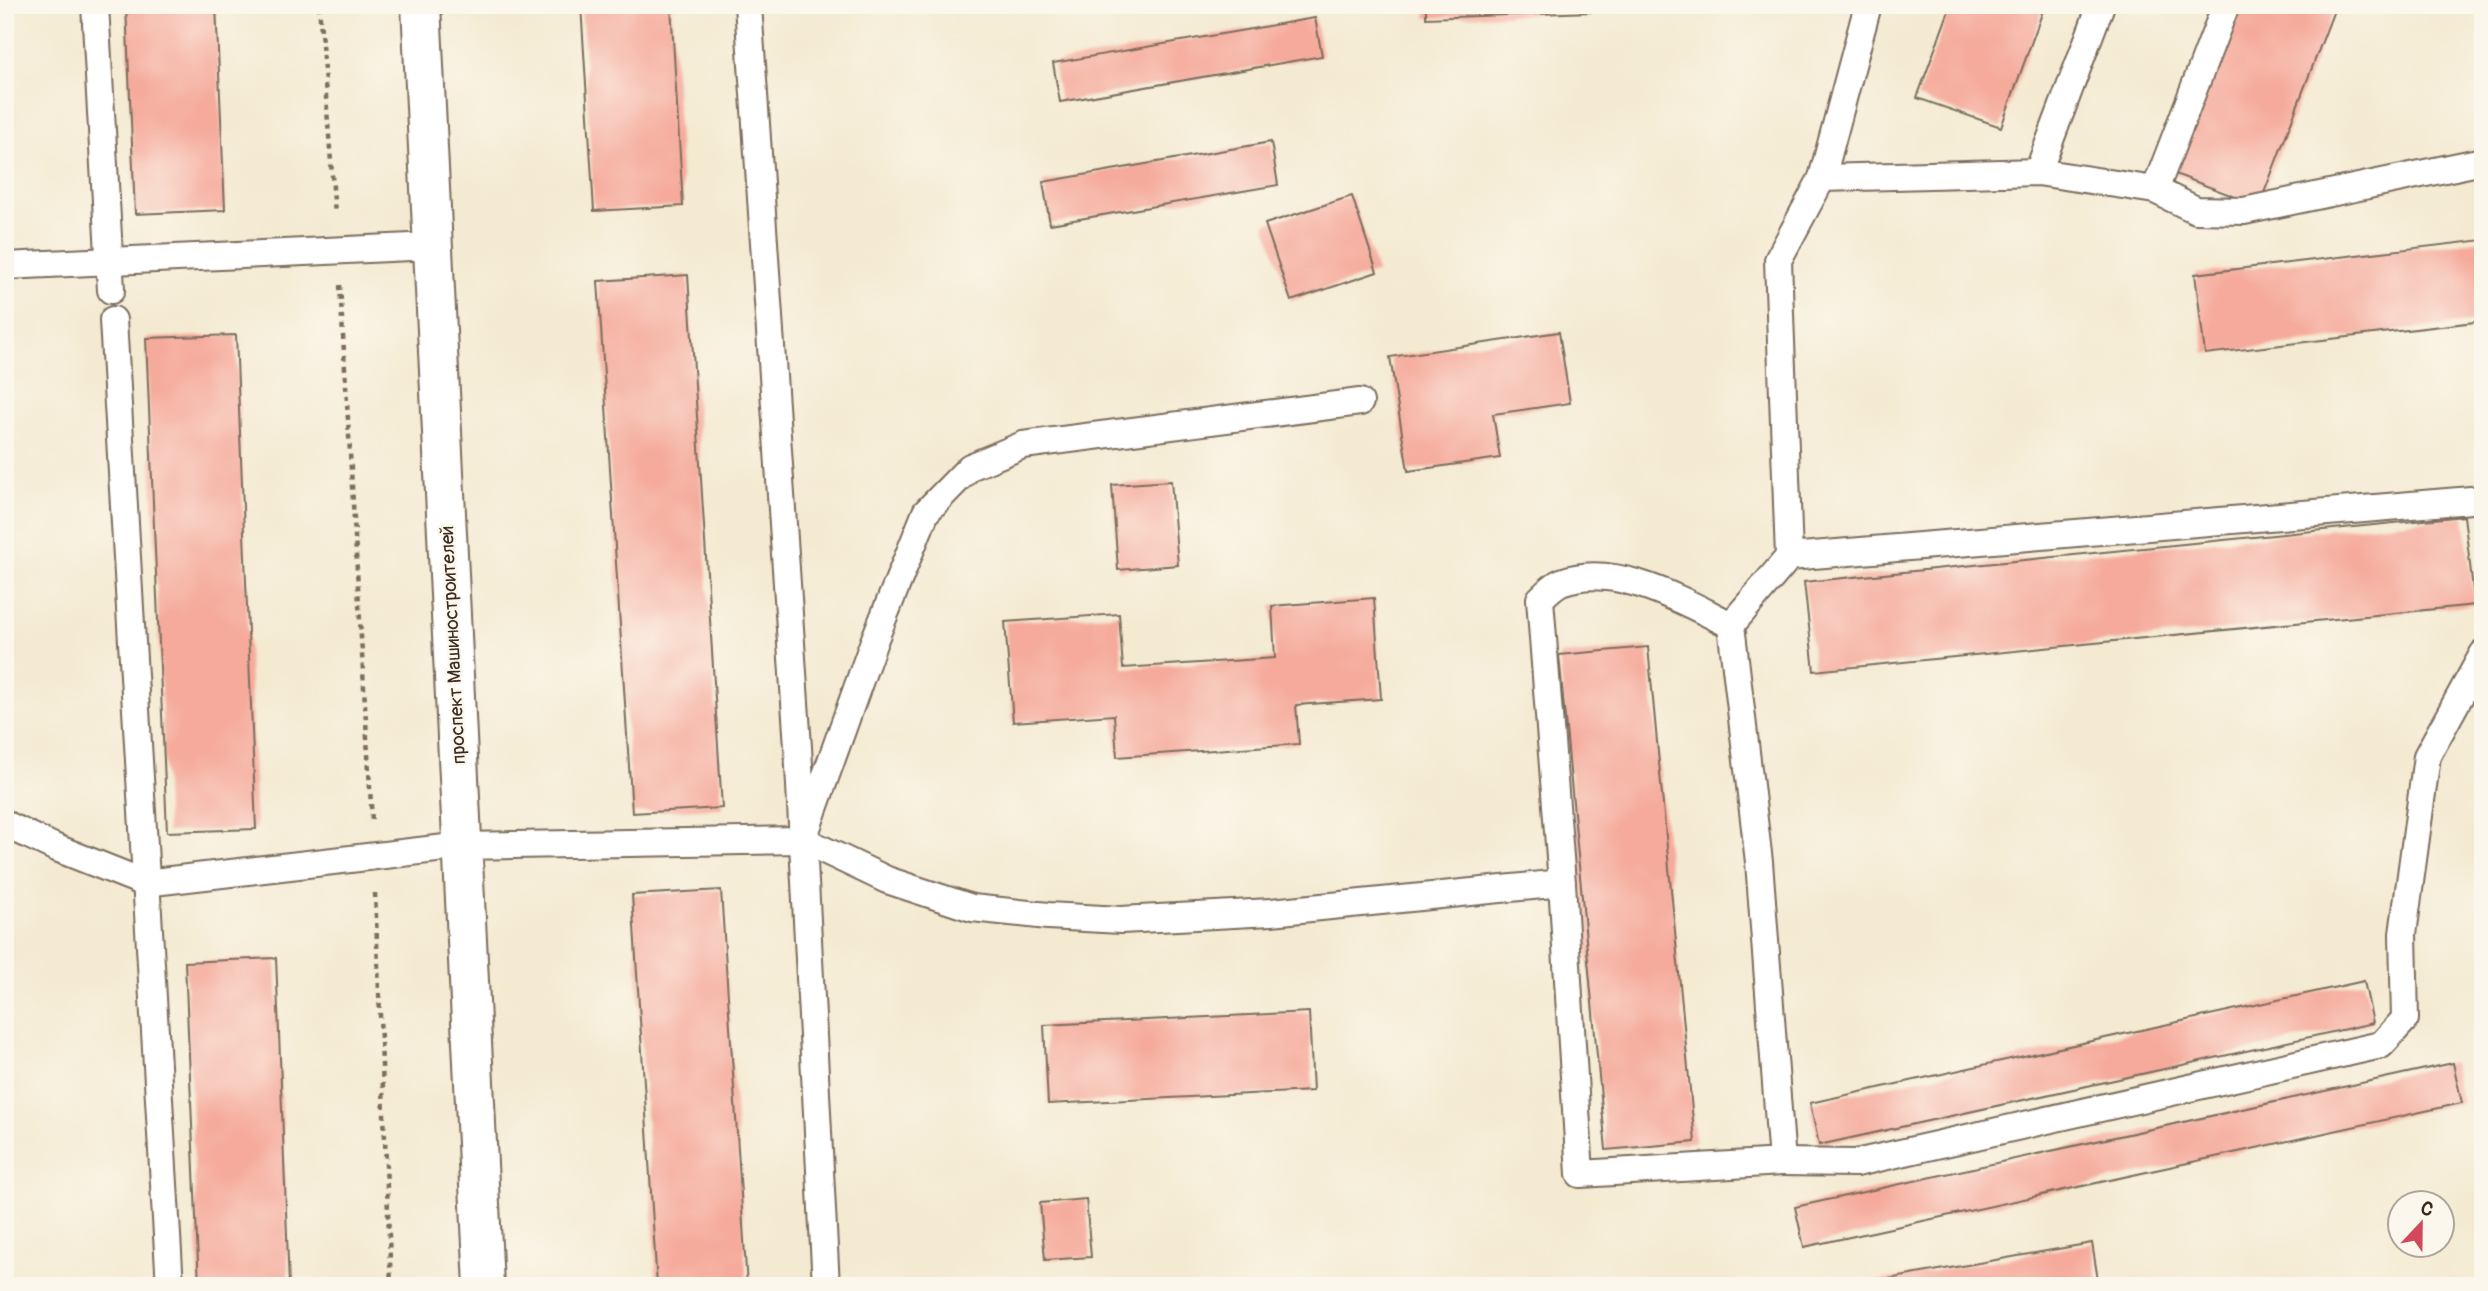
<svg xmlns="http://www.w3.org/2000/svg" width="2488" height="1291" font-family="Pangolin,sans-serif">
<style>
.building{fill:#f5aa9b}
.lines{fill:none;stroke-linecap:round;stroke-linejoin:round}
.service-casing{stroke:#7c6d5d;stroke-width:30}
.primary-casing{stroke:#7c6d5d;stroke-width:42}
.path{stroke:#7c6d5d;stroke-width:4.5;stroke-dasharray:5 5;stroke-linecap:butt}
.service{stroke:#fff;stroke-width:26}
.primary{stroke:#fff;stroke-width:38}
.labels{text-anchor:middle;stroke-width:5;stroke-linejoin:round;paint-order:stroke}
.street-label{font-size:19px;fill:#3b2a1e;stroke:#fbf7ec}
</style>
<rect width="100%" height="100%" fill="#fbf7ec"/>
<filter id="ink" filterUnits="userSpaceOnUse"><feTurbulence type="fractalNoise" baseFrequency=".0143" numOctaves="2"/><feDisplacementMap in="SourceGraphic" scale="14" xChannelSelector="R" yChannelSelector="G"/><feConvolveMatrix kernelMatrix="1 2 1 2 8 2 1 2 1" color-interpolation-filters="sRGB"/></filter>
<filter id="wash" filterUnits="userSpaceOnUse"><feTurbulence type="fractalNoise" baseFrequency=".00686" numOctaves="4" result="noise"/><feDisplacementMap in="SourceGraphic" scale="28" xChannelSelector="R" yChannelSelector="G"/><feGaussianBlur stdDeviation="1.57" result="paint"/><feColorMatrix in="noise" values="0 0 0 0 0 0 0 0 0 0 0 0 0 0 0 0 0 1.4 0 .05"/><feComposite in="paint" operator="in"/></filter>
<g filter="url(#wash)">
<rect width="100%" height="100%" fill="#f4ead2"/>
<g id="blocks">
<g class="building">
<path d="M126,5H216L225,210L135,214Z"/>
<path d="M581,5H671L683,206L594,211Z"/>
<path d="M1426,5H1591V12L1426,18Z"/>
<path d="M1951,5H2045L2001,127L1917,98Z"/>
<path d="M2239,5H2336L2259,206L2175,174Z"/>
<path d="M1315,18L1322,56L1060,102L1053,63Z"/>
<path d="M1271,142L1278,185L1050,224L1043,182Z"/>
<path d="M1352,196L1377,272L1291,301L1265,224Z"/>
<path d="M2483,240V321L2205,354L2195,274Z"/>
<path d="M688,275L722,808L632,813L598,281Z"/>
<path d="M1559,332L1570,403L1493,414L1500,458L1408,471L1390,357Z"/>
<path d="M236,335L256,829L167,832L146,338Z"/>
<path d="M1171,481L1178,565L1118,570L1112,485Z"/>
<path d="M2464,516L2475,605L1814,671L1804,582Z"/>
<path d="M1374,598L1381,699L1296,705L1299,744L1117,757L1114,715L1013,722L1005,622L1119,614L1123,668L1275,658L1272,606Z"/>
<path d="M1648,647L1695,1142L1606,1150L1559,655Z"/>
<path d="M721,890L747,1286H657L632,895Z"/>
<path d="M276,958L289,1286H199L185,962Z"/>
<path d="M2364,981L2373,1023L1819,1145L1810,1103Z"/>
<path d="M1309,1012L1313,1091L1048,1104L1044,1025Z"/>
<path d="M2453,1063L2462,1103L1804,1247L1795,1207Z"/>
<path d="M1086,1199L1091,1257L1045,1260L1040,1203Z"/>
<path d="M2092,1243L2099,1286H1860V1284Z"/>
</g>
</g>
</g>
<g filter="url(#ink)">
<use href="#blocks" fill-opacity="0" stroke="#7c6d5d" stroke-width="2"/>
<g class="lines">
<defs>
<g id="service">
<path d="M95,5L111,290"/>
<path d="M748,5L798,747L826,1286"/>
<path d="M2038,172L2101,5"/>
<path d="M1822,178L2038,172L2155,190L2196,210L2244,211L2483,161"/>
<path d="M2155,190L2226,5"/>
<path d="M5,266L432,246"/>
<path d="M113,320L170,1286"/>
<path d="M1789,557L2483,499"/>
<path d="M1731,625C1685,602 1615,561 1561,582C1554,585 1546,593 1540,599L1562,883L1580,1174L1782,1162L1759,862L1731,625L1789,557L1778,260L1822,178L1868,5"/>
<path d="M5,824L54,847L145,883L462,846L803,840L887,880L972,908L1048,916L1121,920L1271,912L1562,883"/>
<path d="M807,828L874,641L926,512L970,467L1023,445L1360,402"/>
<path d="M1782,1162L1856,1163L2381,1045L2405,1019L2403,934L2427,756L2483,654"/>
</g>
<path id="primary" d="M421,5L484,1286"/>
</defs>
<use href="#service" class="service-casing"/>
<use href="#primary" class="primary-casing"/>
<g class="path">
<path d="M319,5L335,214"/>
<path d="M340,285L372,822"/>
<path d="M375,893L391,1286"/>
</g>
<use href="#service" class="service"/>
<use href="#primary" class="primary"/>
</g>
</g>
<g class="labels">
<g class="street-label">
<text transform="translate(452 645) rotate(-93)" y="7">проспект Машиностроителей</text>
</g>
</g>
<rect width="2488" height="1291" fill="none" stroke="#fbf7ec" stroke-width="28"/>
<g transform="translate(2421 1224) rotate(22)"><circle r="33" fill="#fbf7ec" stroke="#aea59a" stroke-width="2"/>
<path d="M0-5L12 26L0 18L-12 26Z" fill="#d1495b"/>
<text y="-10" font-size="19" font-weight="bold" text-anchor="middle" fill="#3b2a1e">С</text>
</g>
</svg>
